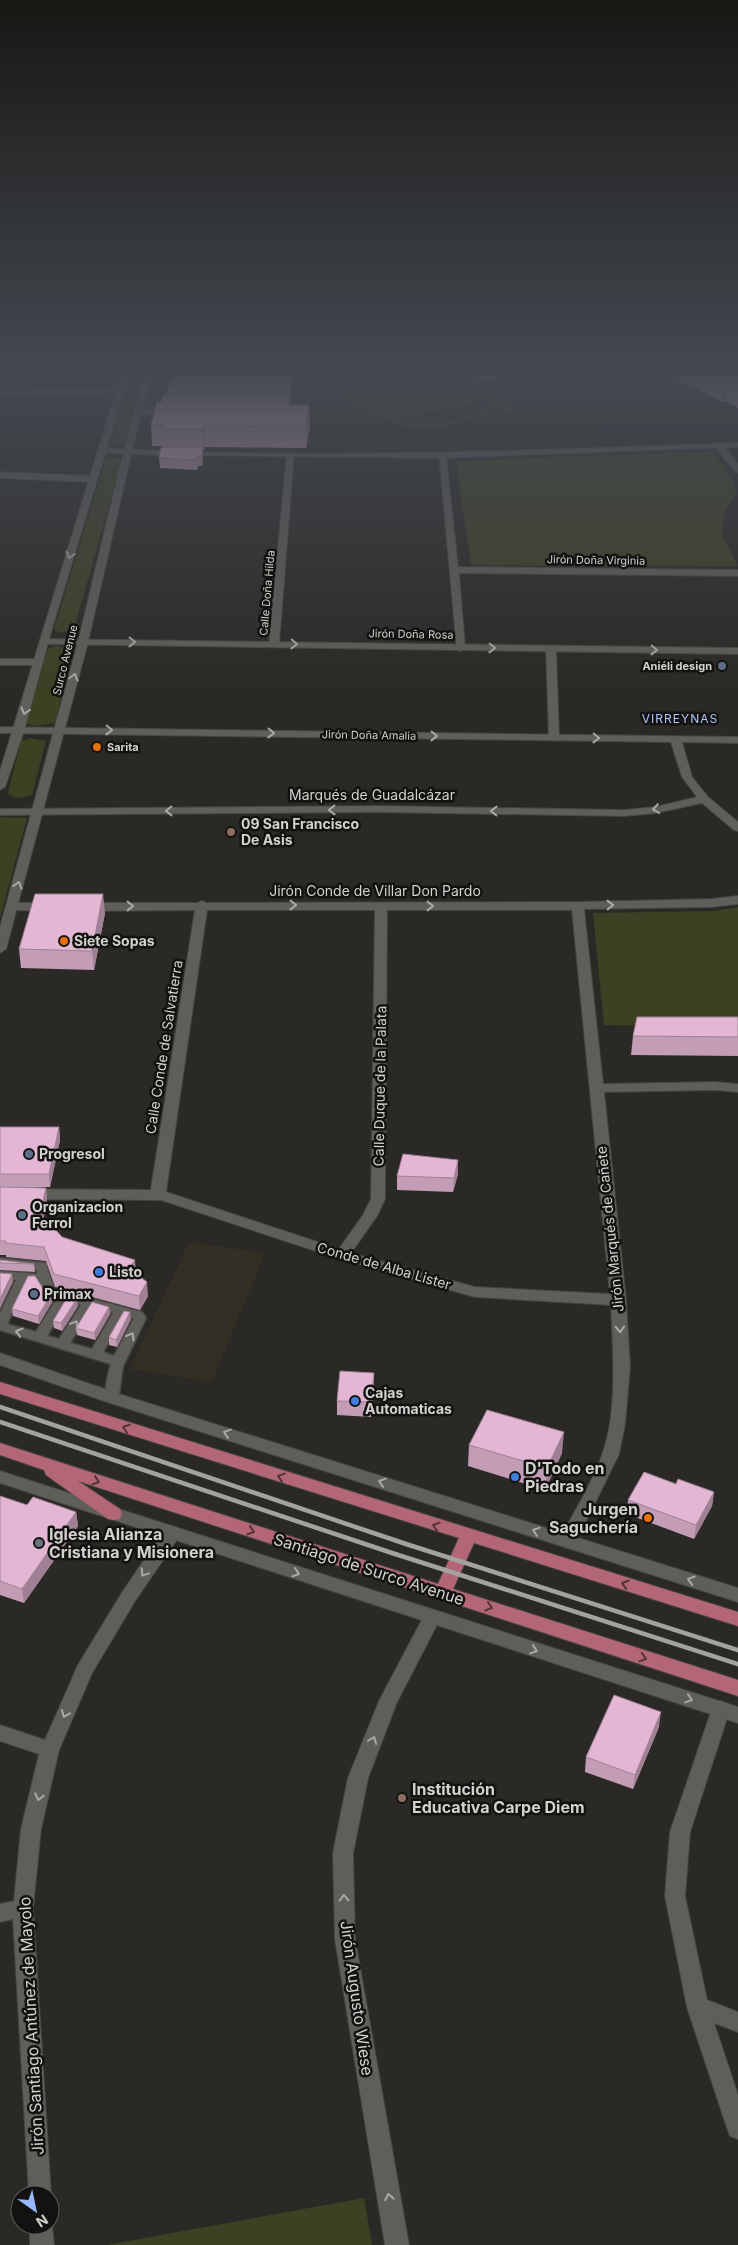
<svg xmlns="http://www.w3.org/2000/svg" width="738" height="2245" font-family="Inter,sans-serif">
<style>
.built{fill:#322f24}
.green{fill:#3e4024}
.lines{fill:none;stroke-linecap:round;stroke-linejoin:round}
.service-casing{stroke:#454440;stroke-width:3}
.pedestrian-casing{stroke:#454440;stroke-width:2}
.minor-casing{stroke:#454440;stroke-width:2}
.tertiary-casing{stroke:#454440;stroke-width:2}
.secondary-casing{stroke:#454440;stroke-width:2}
.primary-casing{stroke:#454440;stroke-width:2}
.service{fill:#605e59;fill-rule:evenodd}
.pedestrian{fill:#605e59;fill-rule:evenodd}
.minor{fill:#605e59;fill-rule:evenodd}
.tertiary{fill:#605e59;fill-rule:evenodd}
.secondary{fill:#605e59;fill-rule:evenodd}
.primary{fill:#b36676;fill-rule:evenodd}
.rail{stroke:#a3a29f;stroke-width:4.5}
.wall{fill:#c39db5}
.shaded-wall{fill:#9f8094}
.building{fill:#e3b7d3;stroke:#9f8094}
.oneway{stroke:#aaa9a5}
.oneway2{stroke:#533439}
.service-dot{fill:#5c6f8a;stroke:#131210;stroke-width:2}
.food-dot{fill:#e8710a;stroke:#131210;stroke-width:2}
.education-dot{fill:#8d6e63;stroke:#131210;stroke-width:2}
.shop-dot{fill:#3f7fe0;stroke:#131210;stroke-width:2}
.worship-dot{fill:#6b7280;stroke:#131210;stroke-width:2}
.labels{text-anchor:middle;stroke-width:5;stroke-linejoin:round;paint-order:stroke}
.far-street-label{font-size:11px;fill:#d2d1ce;stroke:#131210}
.far-poi-label{font-size:11px;font-weight:bold;fill:#d2d1ce;stroke:#131210;text-anchor:end}
.far-neighbourhood-label{font-size:12px;letter-spacing:1px;fill:#aec6fb;stroke:#131210}
.street-label{font-size:14px;fill:#d2d1ce;stroke:#131210}
.poi-label{font-size:14px;font-weight:bold;fill:#d2d1ce;stroke:#131210;text-anchor:start}
.near-poi-label{font-size:16px;font-weight:bold;fill:#d2d1ce;stroke:#131210;text-anchor:start}
.near-street-label{font-size:16px;fill:#d2d1ce;stroke:#131210}
</style>
<rect width="100%" height="100%" fill="#2b2925"/>
<g class="built">
<path d="M168,375H738V420L489,430L158,422Z"/>
<path d="M189,1242L265,1253L212,1382L130,1369Z"/>
</g>
<g class="green">
<path d="M127,375H144L140,389L131,391L123,389Z"/>
<path d="M311,375H323L395,419L327,375H439L484,401L396,419C419,427 470,422 488,405L486,400L442,375H454L519,412L509,414L497,407C468,427 420,432 386,420C364,412 332,388 311,375Z"/>
<path d="M126,399L138,401L127,444L114,446L111,444L121,401Z"/>
<path d="M712,451L732,480L737,492L725,512L722,535L738,566L471,565L456,461Z"/>
<path d="M111,457L122,459L74,629L60,633L54,629L106,459Z"/>
<path d="M56,646L73,648L55,723L35,726L26,724L48,649Z"/>
<path d="M30,738L46,741L32,795C24,797 15,801 8,793L21,741Z"/>
<path d="M1,817L27,818L0,918V820Z"/>
<path d="M738,907V1027L604,1025L593,913L715,911Z"/>
<path d="M364,2198L372,2245H107Z"/>
</g>
<g class="lines">
<defs>
<g id="service">
<path d="M122,389V391L120,392L0,395V391Z"/>
<path d="M170,410L173,412L172,413L139,414L136,412L139,410Z"/>
<path d="M0,1258L46,1263L54,1289L142,1312L146,1318L123,1366L118,1401H108C103,1391 108,1375 111,1364L0,1330V1313L16,1280L0,1279V1271L37,1274V1270L0,1266ZM28,1281L37,1282L45,1295L57,1298L36,1332L7,1324ZM68,1301L81,1305L59,1339L47,1336ZM92,1307L113,1313L92,1349L70,1343ZM124,1316L134,1318L114,1356L103,1352Z"/>
</g>
<g id="pedestrian">
<path d="M551,646L556,649L559,738L554,741L549,738L546,649Z"/>
<path d="M0,1189L160,1190L165,1192L167,1195L165,1198L160,1200L0,1199Z"/>
</g>
<g id="minor">
<path d="M716,444H722L738,464V472L735,471L716,448Z"/>
<path d="M287,452L294,454L279,644L274,647L269,644Z"/>
<path d="M439,454L446,456L458,567L738,570V576L459,573L465,648L460,651L457,650Z"/>
<path d="M0,472L93,476L97,479L93,482L0,478Z"/>
<path d="M0,659H39L44,662L39,665H0Z"/>
<path d="M0,727L738,737V743L682,742L692,777L708,797L738,822V831L734,830L702,803L656,813L624,816L379,812L0,815V809L379,806L624,810L656,807L697,797L682,777L671,742L0,733Z"/>
<path d="M738,896V904L711,907L584,909L603,1084L715,1082L738,1084V1092L715,1090L604,1092L626,1300L630,1367L625,1424L619,1454L574,1546L568,1548L562,1546L559,1541C573,1513 592,1484 602,1455C618,1413 613,1349 611,1305L475,1297L337,1258L155,1198L151,1189L195,910L86,911L80,907L86,903H197L202,901L207,903L578,902L711,899ZM207,910H375L371,1199L363,1215L339,1249L166,1192ZM387,910H572L610,1294L475,1287L351,1253L377,1216L385,1199Z"/>
<path d="M12,903H50L56,907L50,911L8,910L6,907L8,904Z"/>
<path d="M172,1526L178,1528L181,1533L178,1538L135,1601L92,1673L59,1750L41,1829L33,1908L51,2195L50,2198V2195H29L13,1919L0,1922V1904L14,1901L21,1829L39,1754L0,1741V1725L45,1740L78,1665L123,1591L166,1528Z"/>
<path d="M432,1610L438,1612L441,1617L397,1702L368,1778L353,1853L355,1939L409,2245H385L335,1939L333,1853L348,1778L379,1701L426,1612Z"/>
<path d="M721,1701L728,1704L730,1709L690,1832L685,1896L707,2000L738,2012V2032L714,2023L738,2095V2139L730,2136L727,2128L687,2007L665,1896L670,1832L712,1709L714,1704Z"/>
<path d="M50,2219L52,2225L54,2245H30V2225H50Z"/>
</g>
<g id="tertiary">
<path d="M738,443V447L442,458L152,455L102,452L98,450L102,448C313,460 527,450 738,443Z"/>
<path d="M44,639L738,648V654L41,644V640Z"/>
</g>
<g id="secondary">
<path d="M121,375H129L51,632L24,731L5,787L0,790V771Z"/>
<path d="M144,375H152L133,446L88,642L6,949L0,953V927L78,642L125,446Z"/>
<path d="M0,1353L119,1394L738,1588V1602L107,1402L0,1365Z"/>
<path d="M0,1471L738,1707V1723L0,1483Z"/>
</g>
<path id="primary" d="M0,1382L738,1612V1626L474,1543L453,1589L738,1680V1696L78,1481L120,1509L122,1514L120,1519L114,1520L108,1519L46,1475L44,1470L0,1455V1443L438,1584L459,1538L0,1394Z"/>
</defs>
<use href="#service" class="service-casing"/>
<use href="#pedestrian" class="pedestrian-casing"/>
<use href="#minor" class="minor-casing"/>
<use href="#tertiary" class="tertiary-casing"/>
<use href="#secondary" class="secondary-casing"/>
<use href="#primary" class="primary-casing"/>
<use href="#service" class="service"/>
<use href="#pedestrian" class="pedestrian"/>
<use href="#minor" class="minor"/>
<use href="#tertiary" class="tertiary"/>
<use href="#secondary" class="secondary"/>
<use href="#primary" class="primary"/>
<g class="rail">
<path d="M0,1407L406,1544L738,1650"/>
<path d="M0,1422L392,1553L738,1664"/>
</g>
</g>
<g class="wall">
<path d="M172,375H292L290,405L310,426L306,448L205,447L204,450H203V457L202,466H198L197,470L160,468L159,458L163,446H152L151,425L161,402L166,395Z"/>
<path d="M463,375H512L475,382Z"/>
<path d="M664,375H738V408L725,401L722,402L691,385L686,386Z"/>
<path d="M105,913L94,970L21,968L19,949Z"/>
<path d="M738,1017V1056L631,1055L633,1036Z"/>
<path d="M0,1127H59L60,1140L50,1187H22L46,1188L47,1201L42,1227L136,1274L148,1296L140,1310L55,1287L46,1261L6,1257V1255H0Z"/>
<path d="M458,1160V1174L453,1192L397,1190V1176Z"/>
<path d="M0,1260L34,1264L35,1272L0,1270Z"/>
<path d="M44,1290L54,1299L39,1324L13,1316L12,1309Z"/>
<path d="M78,1306L62,1331L54,1328L53,1321Z"/>
<path d="M109,1307L110,1314L95,1340L77,1335L76,1328Z"/>
<path d="M131,1319L117,1347L109,1345V1337Z"/>
<path d="M374,1387L371,1417L337,1415V1401Z"/>
<path d="M469,1445L562,1453L545,1490L468,1466Z"/>
<path d="M676,1484L714,1492L712,1506L694,1539L627,1514L628,1500Z"/>
<path d="M0,1496L27,1505L76,1512L78,1526L24,1603L0,1595Z"/>
<path d="M659,1727L633,1789L585,1772L586,1757Z"/>
</g>
<g class="shaded-wall">
<path d="M291,375H292L289,411V398Z"/>
<path d="M475,375H512L475,382Z"/>
<path d="M692,376L691,385L686,386V377Z"/>
<path d="M726,391L725,401L722,402L723,392Z"/>
<path d="M309,405L310,426L306,448V426Z"/>
<path d="M204,426L205,447L204,450L203,429Z"/>
<path d="M203,447V457L202,466V456Z"/>
<path d="M103,894L105,913L94,970L92,951Z"/>
<path d="M59,1127L60,1140L50,1187L49,1174Z"/>
<path d="M458,1160V1174L453,1192L454,1178Z"/>
<path d="M46,1188L47,1201L39,1240L37,1226Z"/>
<path d="M135,1260L136,1274L129,1268Z"/>
<path d="M12,1274L13,1282L0,1309V1299Z"/>
<path d="M147,1282L148,1296L140,1310L139,1296Z"/>
<path d="M53,1292L54,1299L39,1324L38,1316Z"/>
<path d="M77,1299L78,1306L62,1331L61,1323Z"/>
<path d="M109,1307L110,1314L95,1340L94,1333Z"/>
<path d="M130,1312L131,1319L117,1347L116,1340Z"/>
<path d="M374,1373V1387L371,1417V1402Z"/>
<path d="M564,1432L562,1453L545,1490L547,1468Z"/>
<path d="M714,1492L712,1506L694,1539L696,1525Z"/>
<path d="M76,1512L78,1526L24,1603L22,1589Z"/>
<path d="M661,1712L659,1727L633,1789L635,1775Z"/>
</g>
<g class="building">
<path d="M172,375H291L289,398V394L286,396L166,395Z"/>
<path d="M683,375H738V398L726,391L723,392L692,376L686,377Z"/>
<path d="M289,394L288,405H309L306,426H204L203,429L162,428L163,425H151L157,402H161L163,395L285,396Z"/>
<path d="M161,447H203L202,456H198L197,460L159,458Z"/>
<path d="M35,894H103L92,951L19,949Z"/>
<path d="M637,1017H738V1037L633,1036Z"/>
<path d="M0,1127H59L49,1174H0Z"/>
<path d="M403,1154L458,1160L454,1178L397,1176Z"/>
<path d="M0,1187L46,1188L37,1226L55,1229L62,1237L135,1260L129,1268L147,1282L139,1296L54,1274L44,1247L5,1243L6,1241H0Z"/>
<path d="M0,1260L34,1264L0,1263Z"/>
<path d="M0,1273L12,1274L0,1299Z"/>
<path d="M28,1276H35L44,1290L53,1292L38,1316L12,1309Z"/>
<path d="M68,1296L77,1299L61,1323L53,1321Z"/>
<path d="M92,1302L109,1307L94,1333L76,1328Z"/>
<path d="M124,1311L130,1312L116,1340L109,1337Z"/>
<path d="M340,1371L374,1373L371,1402L337,1401Z"/>
<path d="M487,1410L564,1432L547,1468L469,1445Z"/>
<path d="M644,1472L676,1484L678,1479L714,1492L696,1525L628,1500Z"/>
<path d="M0,1496L27,1505L33,1497L76,1512L22,1589L0,1581Z"/>
<path d="M614,1695L661,1712L635,1775L586,1757Z"/>
</g>
<defs><path id="oneway-chevron" d="M-2-3.5L2.5 0L-2 3.5" fill="none" stroke-width="1.6" stroke-linecap="round" stroke-linejoin="round" transform="scale(1.25)"/></defs>
<g class="oneway">
<use href="#oneway-chevron" transform="translate(70 555) rotate(107)"/>
<use href="#oneway-chevron" transform="translate(132 642) rotate(1)"/>
<use href="#oneway-chevron" transform="translate(294 644) rotate(1)"/>
<use href="#oneway-chevron" transform="translate(492 648) rotate(1)"/>
<use href="#oneway-chevron" transform="translate(654 650) rotate(1)"/>
<use href="#oneway-chevron" transform="translate(74 677) rotate(-75)"/>
<use href="#oneway-chevron" transform="translate(25 711) rotate(106)"/>
<use href="#oneway-chevron" transform="translate(109 730) rotate(1)"/>
<use href="#oneway-chevron" transform="translate(271 733) rotate(1)"/>
<use href="#oneway-chevron" transform="translate(434 736) rotate(1)"/>
<use href="#oneway-chevron" transform="translate(596 738) rotate(1)"/>
<use href="#oneway-chevron" transform="translate(656 809) rotate(171)"/>
<use href="#oneway-chevron" transform="translate(332 810) rotate(179)"/>
<use href="#oneway-chevron" transform="translate(169 811) rotate(179)"/>
<use href="#oneway-chevron" transform="translate(494 811) rotate(-179)"/>
<use href="#oneway-chevron" transform="translate(18 885) rotate(-74)"/>
<use href="#oneway-chevron" transform="translate(293 905)"/>
<use href="#oneway-chevron" transform="translate(610 905) rotate(-1)"/>
<use href="#oneway-chevron" transform="translate(130 906)"/>
<use href="#oneway-chevron" transform="translate(430 906)"/>
<use href="#oneway-chevron" transform="translate(75 1324) rotate(-59)"/>
<use href="#oneway-chevron" transform="translate(620 1329) rotate(87)"/>
<use href="#oneway-chevron" transform="translate(19 1332) rotate(-163)"/>
<use href="#oneway-chevron" transform="translate(131 1336) rotate(-61)"/>
<use href="#oneway-chevron" transform="translate(227 1433) rotate(-162)"/>
<use href="#oneway-chevron" transform="translate(382 1482) rotate(-162)"/>
<use href="#oneway-chevron" transform="translate(536 1531) rotate(-162)"/>
<use href="#oneway-chevron" transform="translate(144 1573) rotate(124)"/>
<use href="#oneway-chevron" transform="translate(296 1573) rotate(18)"/>
<use href="#oneway-chevron" transform="translate(691 1580) rotate(-163)"/>
<use href="#oneway-chevron" transform="translate(534 1650) rotate(18)"/>
<use href="#oneway-chevron" transform="translate(689 1699) rotate(18)"/>
<use href="#oneway-chevron" transform="translate(65 1714) rotate(113)"/>
<use href="#oneway-chevron" transform="translate(373 1740) rotate(-69)"/>
<use href="#oneway-chevron" transform="translate(39 1797) rotate(104)"/>
<use href="#oneway-chevron" transform="translate(344 1898) rotate(-92)"/>
<use href="#oneway-chevron" transform="translate(389 2197) rotate(-100)"/>
</g>
<g class="oneway2">
<use href="#oneway-chevron" transform="translate(126 1428) rotate(-162)"/>
<use href="#oneway-chevron" transform="translate(281 1477) rotate(-162)"/>
<use href="#oneway-chevron" transform="translate(96 1481) rotate(18)"/>
<use href="#oneway-chevron" transform="translate(436 1526) rotate(-162)"/>
<use href="#oneway-chevron" transform="translate(251 1531) rotate(18)"/>
<use href="#oneway-chevron" transform="translate(625 1584) rotate(-163)"/>
<use href="#oneway-chevron" transform="translate(489 1607) rotate(18)"/>
<use href="#oneway-chevron" transform="translate(643 1658) rotate(18)"/>
</g>
<linearGradient id="sky" x2="0" y2="1"><stop stop-color="#181714"/><stop offset="0.54" stop-color="#444951"/><stop offset="1" stop-color="#444951" stop-opacity="0"/></linearGradient>
<rect width="738" height="689" fill="url(#sky)"/>
<g class="service-dot">
<circle cx="722" cy="666" r="5"/>
<circle cx="29" cy="1154" r="5"/>
<circle cx="22" cy="1215" r="5"/>
<circle cx="34" cy="1294" r="5"/>
</g>
<g class="food-dot">
<circle cx="97" cy="747" r="5"/>
<circle cx="64" cy="941" r="5"/>
<circle cx="648" cy="1518" r="5"/>
</g>
<g class="education-dot">
<circle cx="231" cy="832" r="5"/>
<circle cx="402" cy="1798" r="5"/>
</g>
<g class="shop-dot">
<circle cx="99" cy="1272" r="5"/>
<circle cx="355" cy="1401" r="5"/>
<circle cx="515" cy="1477" r="5"/>
</g>
<circle class="worship-dot" cx="39" cy="1543" r="5"/>
<g class="labels">
<g class="far-street-label">
<text transform="translate(596 560) rotate(1)" y="4">Jirón Doña Virginia</text>
<text transform="translate(267 593) rotate(-85)" y="4">Calle Doña Hilda</text>
<text transform="translate(411 634) rotate(1)" y="4">Jirón Doña Rosa</text>
<text transform="translate(65 660) rotate(-76)" y="4">Surco Avenue</text>
<text transform="translate(369 735) rotate(1)" y="4">Jirón Doña Amalia</text>
</g>
<g class="far-poi-label">
<text x="712" y="670">Aniéli design</text>
<text x="107" y="751" text-anchor="start">Sarita</text>
</g>
<g class="far-neighbourhood-label">
<text x="680" y="723">VIRREYNAS</text>
</g>
<g class="street-label">
<text x="372" y="800">Marqués de Guadalcázar</text>
<text x="375" y="896">Jirón Conde de Villar Don Pardo</text>
<text transform="translate(164 1047) rotate(-81)" y="5">Calle Conde de Salvatierra</text>
<text transform="translate(380 1086) rotate(-89)" y="5">Calle Duque de la Palata</text>
<text transform="translate(610 1229) rotate(-96)" y="5">Jirón Marqués de Cañete</text>
<text transform="translate(384 1266) rotate(16)" y="5">Conde de Alba Lister</text>
</g>
<g class="poi-label">
<text x="241" y="829">09 San Francisco<tspan x="241" dy="16">De Asis</tspan></text>
<text x="74" y="946">Siete Sopas</text>
<text x="39" y="1159">Progresol</text>
<text x="32" y="1212">Organizacion<tspan x="32" dy="16">Ferrol</tspan></text>
<text x="109" y="1277">Listo</text>
<text x="44" y="1299">Primax</text>
<text x="365" y="1398">Cajas<tspan x="365" dy="16">Automaticas</tspan></text>
</g>
<g class="near-poi-label">
<text x="525" y="1474">D'Todo en<tspan x="525" dy="18">Piedras</tspan></text>
<text x="638" y="1515" text-anchor="end">Jurgen<tspan x="638" dy="18">Saguchería</tspan></text>
<text x="49" y="1540">Iglesia Alianza<tspan x="49" dy="18">Cristiana y Misionera</tspan></text>
<text x="412" y="1795">Institución<tspan x="412" dy="18">Educativa Carpe Diem</tspan></text>
</g>
<g class="near-street-label">
<text transform="translate(369 1569) rotate(18)" y="6">Santiago de Surco Avenue</text>
<text transform="translate(357 1998) rotate(82)" y="6">Jirón Augusto Wiese</text>
<text transform="translate(31 2026) rotate(-93)" y="6">Jirón Santiago Antúnez de Mayolo</text>
</g>
</g>
<g transform="translate(35 2210) rotate(147)"><circle r="24" fill="#131210" stroke="#5f5e5c"/>
<path d="M0-4L9 19L0 12L-9 19Z" fill="#98b6fd"/>
<text y="-8" font-size="14" font-weight="bold" text-anchor="middle" fill="#d2d1ce">N</text>
</g>
</svg>
